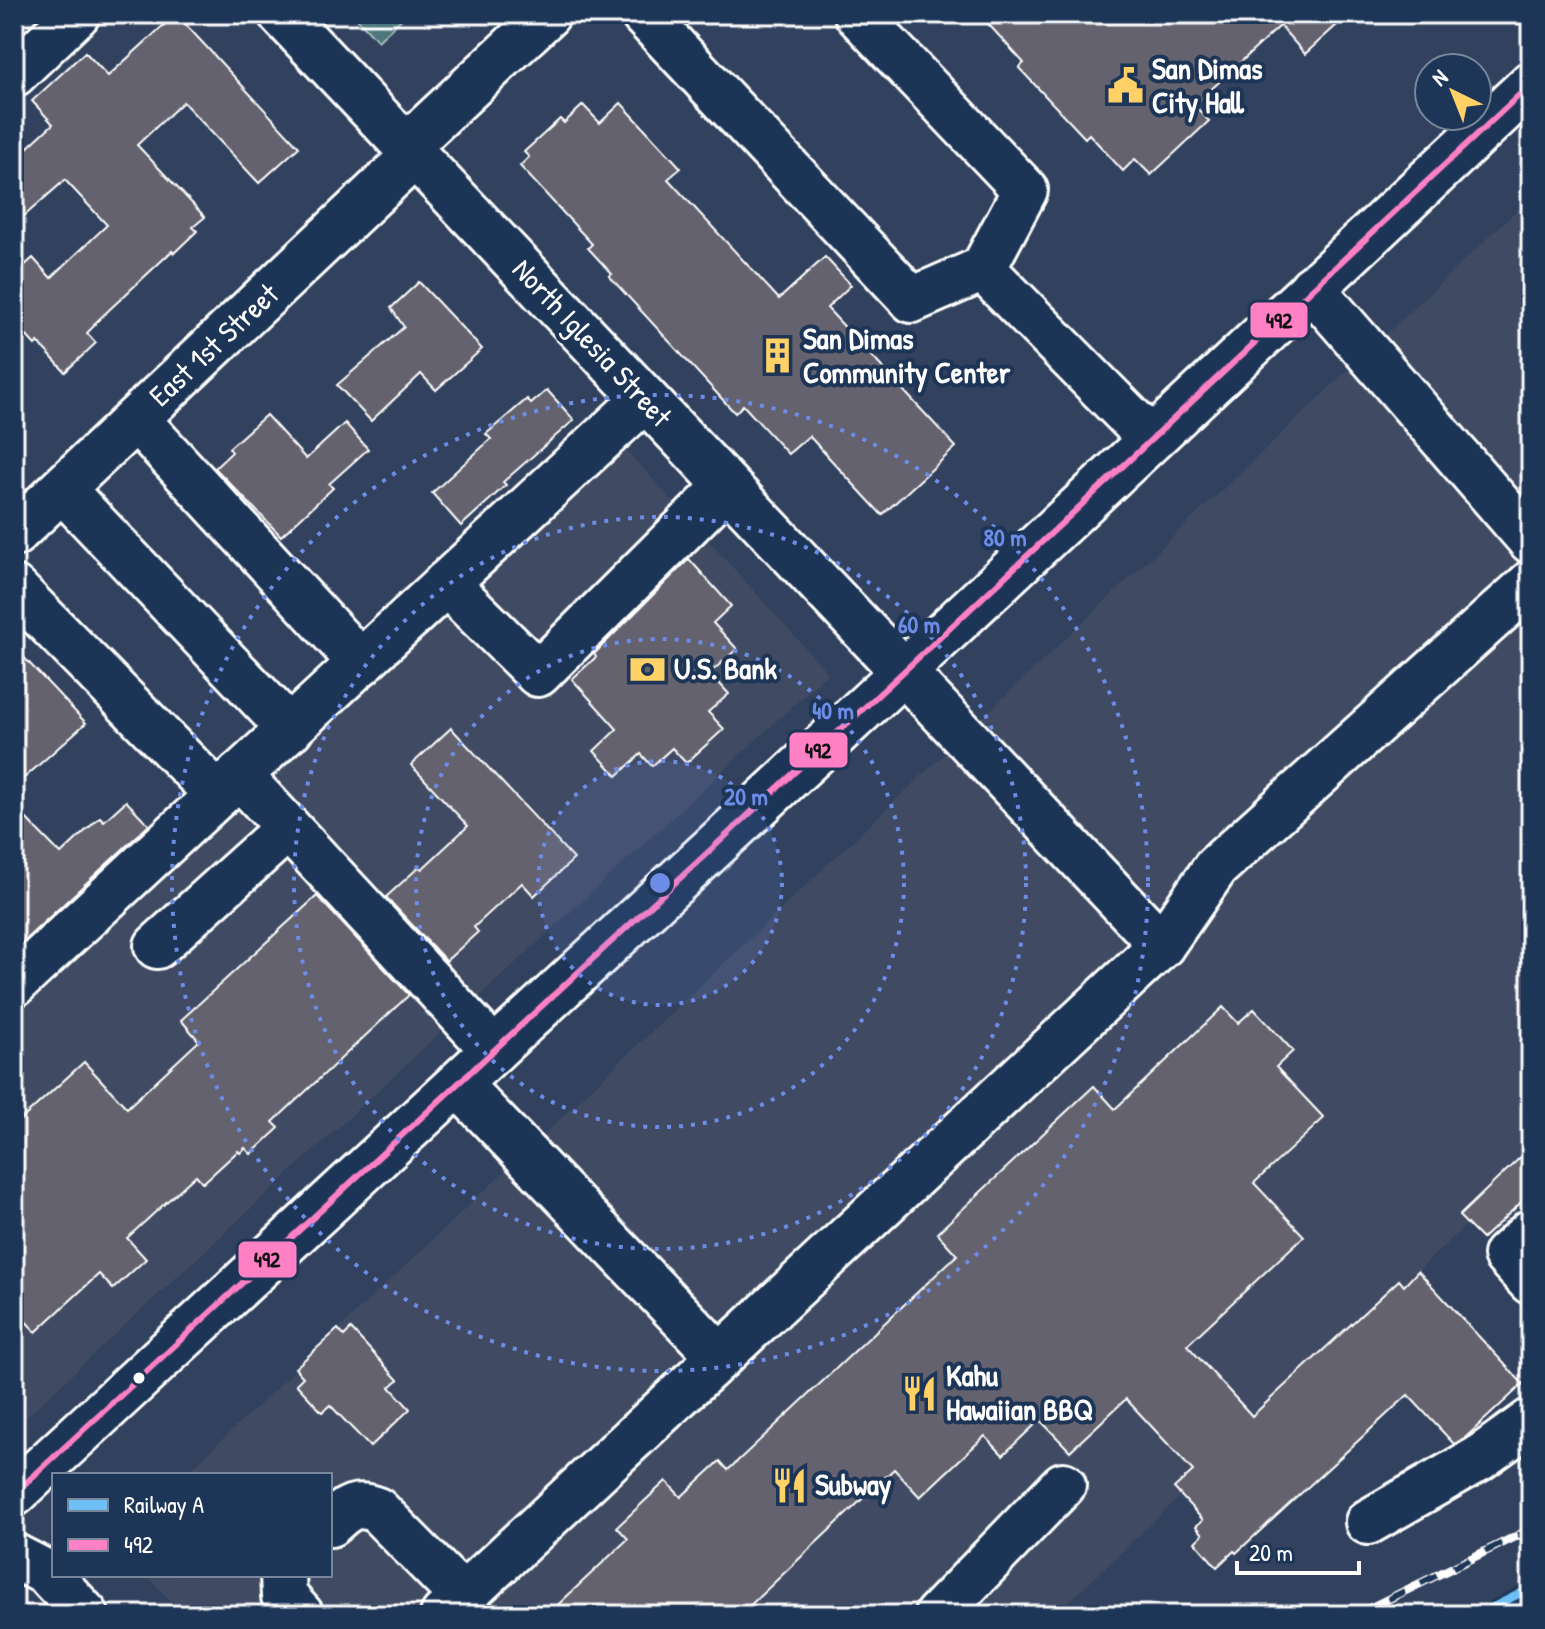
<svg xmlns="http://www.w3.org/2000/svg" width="1545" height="1629" font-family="'Patrick Hand',sans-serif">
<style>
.built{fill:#414c63}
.green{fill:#4e777c;stroke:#a6bbbe;stroke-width:2}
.building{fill:#64626e;stroke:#fff;stroke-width:2}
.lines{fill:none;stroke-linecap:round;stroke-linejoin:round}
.minor-casing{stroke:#fff;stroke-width:50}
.major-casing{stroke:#fff;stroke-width:50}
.minor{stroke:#1d3557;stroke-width:44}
.major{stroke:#1d3557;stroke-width:44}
.rail-casing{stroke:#fff;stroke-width:9}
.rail{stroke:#1d3557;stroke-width:6;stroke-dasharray:18;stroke-linecap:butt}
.bus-1-casing{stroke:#1d3557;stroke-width:12}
.bus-1{stroke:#ff80c5;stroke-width:6}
.rail-1-casing{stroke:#1d3557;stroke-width:14}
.rail-1{stroke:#6dbff5;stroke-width:8}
.ring{fill:none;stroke:#6c8ce6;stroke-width:4;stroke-dasharray:4 8}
.bus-dot{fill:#fff;stroke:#1d3557;stroke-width:3}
.labels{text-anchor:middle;stroke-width:8;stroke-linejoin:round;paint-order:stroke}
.poi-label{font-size:30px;font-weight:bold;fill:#fff;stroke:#1d3557;text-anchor:start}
.street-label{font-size:30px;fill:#fff;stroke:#1d3557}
.centre{fill:#6c8ce6;stroke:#1d3557;stroke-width:4}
.ring-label{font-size:24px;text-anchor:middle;font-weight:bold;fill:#6c8ce6;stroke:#1d3557;stroke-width:8;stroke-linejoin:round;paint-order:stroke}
.line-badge{stroke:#1d3557;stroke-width:3}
.pale-badge-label{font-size:22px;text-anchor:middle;font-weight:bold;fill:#111}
</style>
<rect width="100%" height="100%" fill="#32425e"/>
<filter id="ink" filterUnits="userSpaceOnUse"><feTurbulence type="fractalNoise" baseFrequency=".0125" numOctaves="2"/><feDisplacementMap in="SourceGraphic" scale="16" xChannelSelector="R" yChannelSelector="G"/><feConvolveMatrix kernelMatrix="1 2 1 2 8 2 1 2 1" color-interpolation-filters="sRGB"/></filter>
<g filter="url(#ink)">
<g class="built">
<path d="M1531,197V1163L1055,1615H185L146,1575H330V1475H185Z"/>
<path d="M618,441L828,673L14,1428V1000Z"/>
</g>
<path class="green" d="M353,14H407L378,41Z"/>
<g class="building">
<path d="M176,14L299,147L259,183L183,102L137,145L205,217L193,227L197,231L174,253L172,251L94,324L95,325L87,333L96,343L65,372L38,342L35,345L14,322V275L33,258L51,278L107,225L65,180L14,225V160L53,124L32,101L85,52L108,76Z"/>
<path d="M979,14H1349L1305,54L1280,26L1194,105L1209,121L1151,175L1135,159L1123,171L1089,134L1085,138L1019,68L1024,63Z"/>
<path d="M621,103L681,168L668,179L779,299L825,257L851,285L827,308L956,447L882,515L809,436L788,454L743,405L735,413L609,276L612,274L588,248L592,244L520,166L529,157L524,152L560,119L564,123L583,105L600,123Z"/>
<path d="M419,282L482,349L436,390L421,374L371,421L337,385L404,327L391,308Z"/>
<path d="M547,390L574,420L503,482L506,485L461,526L432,493L491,439L486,434L527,399L531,404Z"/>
<path d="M266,415L306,459L345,423L368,449L329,484L333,488L281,536L215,468L232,452L229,448Z"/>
<path d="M689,559L731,606L713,623L737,649L710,673L729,694L708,712L724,729L686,763L672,748L652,766L641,754L617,776L594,751L617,729L572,679L596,657L594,654Z"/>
<path d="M14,647L86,723L14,787Z"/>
<path d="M451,728L574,859L534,896L522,883L474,927L478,932L446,961L386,897L419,867L422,869L468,826L411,765Z"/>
<path d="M126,801L149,825L14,950V806L61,854L100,817L104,821Z"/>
<path d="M317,896L409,995L273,1122L279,1128L251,1154L245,1148L240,1153L238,1151L203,1183L196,1175L127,1238L146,1259L113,1289L99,1274L36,1332L14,1309V1126L84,1062L127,1108L199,1041L181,1020Z"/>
<path d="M1223,1007L1238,1023L1254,1009L1293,1051L1276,1067L1324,1118L1254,1183L1304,1236L1187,1345L1252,1416L1399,1280L1404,1286L1418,1271L1523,1384L1466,1437L1454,1444L1408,1395L1236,1553L1234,1551L1217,1567L1195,1542L1203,1534L1196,1526L1203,1520L1174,1488L1193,1471L1126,1399L1070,1451L1040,1420L1003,1455L985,1436L920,1497L894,1469L740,1615H547L628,1539L617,1527L666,1481L681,1497L720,1461L728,1470L957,1255L937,1233L1094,1086L1115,1109Z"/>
<path d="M1531,1147V1193L1482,1239L1459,1216Z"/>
<path d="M338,1329L344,1336L351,1329L398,1380L390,1387L410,1409L370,1447L330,1405L322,1412L296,1384L303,1377L295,1368Z"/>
</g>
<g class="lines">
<defs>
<g id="minor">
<path d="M281,14L1162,945"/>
<path d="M643,14L912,300L983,269L1025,190L857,14"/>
<path d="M14,74L77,14"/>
<path d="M407,146L548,14"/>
<path d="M983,269L1151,439"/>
<path d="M1312,288L1531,541"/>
<path d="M136,419L361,663"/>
<path d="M62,489L290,729"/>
<path d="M14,534L415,155"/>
<path d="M446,583L538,674L727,486"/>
<path d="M14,588L218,795"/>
<path d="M239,775L494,1050"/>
<path d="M157,946L288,828"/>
<path d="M14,984L645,399"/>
<path d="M458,1084L720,1357"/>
<path d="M1531,1232L1506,1255L1531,1282"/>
<path d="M1368,1522L1478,1459L1531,1421"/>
<path d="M330,1524C347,1509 354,1501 377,1510L462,1596"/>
<path d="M14,1556L47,1573L86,1615"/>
<path d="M283,1575L284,1596L301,1615"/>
<path d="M443,1615L1162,945L1216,867L1531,583"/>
<path d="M937,1615L1063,1485"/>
</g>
<path id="major" d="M14,1494L903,672L1531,84"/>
</defs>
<use href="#minor" class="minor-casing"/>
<use href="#major" class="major-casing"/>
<use href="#minor" class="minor"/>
<use href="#major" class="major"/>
<defs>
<path id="rail" d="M1356,1615L1531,1529"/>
</defs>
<use href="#rail" class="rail-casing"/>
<use href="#rail" class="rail"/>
<defs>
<path id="bus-1" d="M14,1494L903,672L1531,84"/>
</defs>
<use href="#bus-1" class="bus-1-casing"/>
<use href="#bus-1" class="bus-1"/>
<defs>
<path id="rail-1" d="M1477,1615L1531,1588"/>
</defs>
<use href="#rail-1" class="rail-1-casing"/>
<use href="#rail-1" class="rail-1"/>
</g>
</g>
<circle cx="660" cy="883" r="122" fill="#6c8ce6" fill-opacity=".12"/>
<g class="ring">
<circle cx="660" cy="883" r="122"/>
<circle cx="660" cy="883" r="244"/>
<circle cx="660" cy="883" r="366"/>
<circle cx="660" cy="883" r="488"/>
</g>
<defs>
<symbol id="civic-bare" viewBox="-9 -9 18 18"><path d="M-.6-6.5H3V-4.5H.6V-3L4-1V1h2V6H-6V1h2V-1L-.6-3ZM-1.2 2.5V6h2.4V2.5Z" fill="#ffd166" stroke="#1d3557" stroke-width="2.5" paint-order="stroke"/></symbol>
<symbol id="building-bare" viewBox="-9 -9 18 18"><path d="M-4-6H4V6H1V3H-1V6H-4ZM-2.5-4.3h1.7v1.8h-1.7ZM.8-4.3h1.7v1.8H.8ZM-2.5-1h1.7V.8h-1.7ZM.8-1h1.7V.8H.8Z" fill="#ffd166" stroke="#1d3557" stroke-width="2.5" paint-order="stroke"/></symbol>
<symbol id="bank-bare" viewBox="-9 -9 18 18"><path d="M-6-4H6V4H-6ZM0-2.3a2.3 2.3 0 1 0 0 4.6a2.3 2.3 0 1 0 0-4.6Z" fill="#ffd166" stroke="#1d3557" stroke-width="2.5" paint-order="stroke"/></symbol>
<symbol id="restaurant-bare" viewBox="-9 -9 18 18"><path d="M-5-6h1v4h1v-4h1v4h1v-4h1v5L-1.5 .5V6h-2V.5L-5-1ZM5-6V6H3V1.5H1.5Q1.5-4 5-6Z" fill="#ffd166" stroke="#1d3557" stroke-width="2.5" paint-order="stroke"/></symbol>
</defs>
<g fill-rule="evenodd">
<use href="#civic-bare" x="1100" y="60" width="51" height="51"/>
<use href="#building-bare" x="752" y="330" width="51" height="51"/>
<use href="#bank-bare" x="622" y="644" width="51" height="51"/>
<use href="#restaurant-bare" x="894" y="1368" width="51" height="51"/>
<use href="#restaurant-bare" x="764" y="1460" width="51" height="51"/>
</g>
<circle class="bus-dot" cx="139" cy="1378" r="7"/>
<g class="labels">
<g class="poi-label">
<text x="1152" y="79">San Dimas<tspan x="1152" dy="34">City Hall</tspan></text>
<text x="803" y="349">San Dimas<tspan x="803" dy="34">Community Center</tspan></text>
<text x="674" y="679">U.S. Bank</text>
<text x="946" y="1386">Kahu<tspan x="946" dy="34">Hawaiian BBQ</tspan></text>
<text x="815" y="1495">Subway</text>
</g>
<g class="street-label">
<text transform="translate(592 343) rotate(47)" y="10">North Iglesia Street</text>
<text transform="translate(214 345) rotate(-43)" y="10">East 1st Street</text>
</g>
</g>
<circle cx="660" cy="883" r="12" class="centre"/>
<g class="ring-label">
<text x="1005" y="546">80 m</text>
<text x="919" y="633">60 m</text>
<text x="833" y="719">40 m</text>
<text x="746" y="805">20 m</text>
</g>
<g class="line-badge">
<rect x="1249" y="301" width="60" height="38" rx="8" fill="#ff80c5"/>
<rect x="788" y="731" width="61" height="38" rx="8" fill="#ff80c5"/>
<rect x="237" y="1240" width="61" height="39" rx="8" fill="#ff80c5"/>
</g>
<g class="pale-badge-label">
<text x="1279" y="328">492</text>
<text x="818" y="758">492</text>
<text x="267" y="1267">492</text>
</g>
<rect width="1545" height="1629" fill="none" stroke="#1d3557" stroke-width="48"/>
<rect x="24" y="24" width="1497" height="1581" fill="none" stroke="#fff" stroke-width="3" filter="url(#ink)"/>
<rect x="52" y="1473" width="280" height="104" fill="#1d3557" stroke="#77869a" stroke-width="2"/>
<rect x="68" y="1499" width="40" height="12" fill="#6dbff5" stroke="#77869a" stroke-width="2"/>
<text x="124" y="1513" font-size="24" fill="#ffffff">Railway A</text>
<rect x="68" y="1539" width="40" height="12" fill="#ff80c5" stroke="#77869a" stroke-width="2"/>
<text x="124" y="1553" font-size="24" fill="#ffffff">492</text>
<g transform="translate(1453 92) rotate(317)"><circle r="38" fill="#1d3557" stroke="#77869a" stroke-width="2"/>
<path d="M0-6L14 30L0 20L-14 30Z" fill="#ffd166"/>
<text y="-12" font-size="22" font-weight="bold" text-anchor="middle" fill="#ffffff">N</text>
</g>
<path d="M1237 1561v12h122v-12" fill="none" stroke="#ffffff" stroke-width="4"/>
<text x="1249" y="1561" font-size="24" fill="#ffffff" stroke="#1d3557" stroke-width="6" paint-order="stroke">20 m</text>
</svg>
